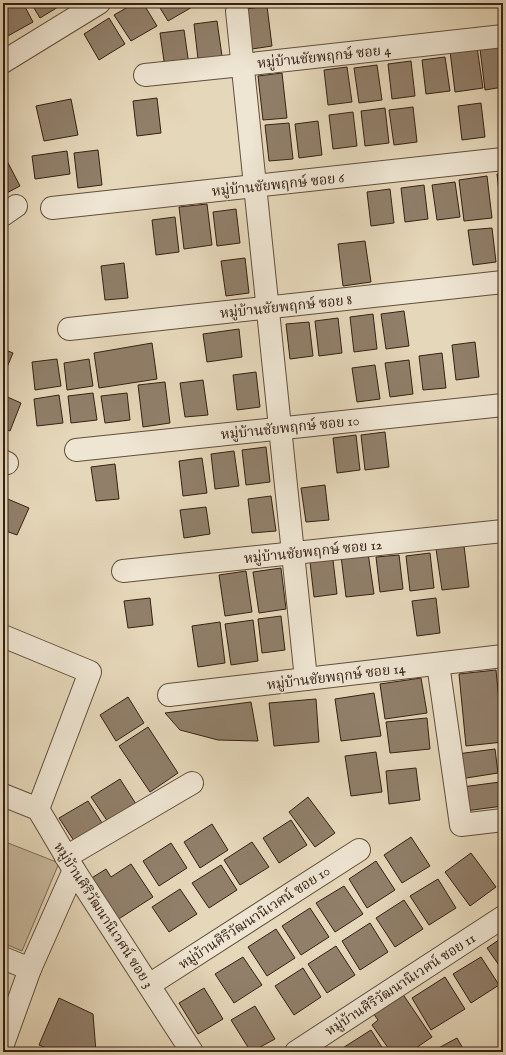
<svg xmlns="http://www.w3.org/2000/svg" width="506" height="1055" font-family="'IM FELL English','Noto Serif Thai',serif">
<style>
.green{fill:#c7b89d;stroke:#7e6c58}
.building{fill:#917f6a;stroke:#362014}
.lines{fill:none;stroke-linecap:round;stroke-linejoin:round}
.minor-casing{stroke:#624e3d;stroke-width:24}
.minor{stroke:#eee5d2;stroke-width:22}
.labels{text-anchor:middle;stroke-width:3.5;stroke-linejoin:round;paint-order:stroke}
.street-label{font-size:14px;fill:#362014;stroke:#eee5d2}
</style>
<rect width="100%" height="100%" fill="#e5d7b9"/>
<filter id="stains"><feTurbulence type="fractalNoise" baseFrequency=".005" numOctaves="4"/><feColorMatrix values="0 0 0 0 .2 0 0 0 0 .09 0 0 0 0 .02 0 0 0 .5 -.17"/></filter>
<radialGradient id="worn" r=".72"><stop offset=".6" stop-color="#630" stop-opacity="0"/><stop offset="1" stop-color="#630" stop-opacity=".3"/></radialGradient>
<path class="green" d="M3,841L59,863L22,951L3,943Z"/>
<g class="building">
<path d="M3,3H23L33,22L6,37L3,32Z"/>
<path d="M31,3H62L63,4L40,18Z"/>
<path d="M135,3H143L157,26L131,41L114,15Z"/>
<path d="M157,3H193L194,6L168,21Z"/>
<path d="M267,6L272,46L252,49L246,9Z"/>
<path d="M109,18L125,44L99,60L84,34Z"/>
<path d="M217,21L222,56L198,59L194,24Z"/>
<path d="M184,30L189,65L165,68L160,33Z"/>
<path d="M503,46V87L485,90L480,49Z"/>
<path d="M477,47L483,88L455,92L450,51Z"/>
<path d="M445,57L450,91L426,94L422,60Z"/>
<path d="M411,61L415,96L392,99L388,64Z"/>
<path d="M377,65L382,100L359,103L354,68Z"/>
<path d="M347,67L352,102L328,105L324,70Z"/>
<path d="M282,73L287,118L263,120L258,76Z"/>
<path d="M157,98L161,133L137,136L133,101Z"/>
<path d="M71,99L78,135L44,141L36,106Z"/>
<path d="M481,103L485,137L462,140L458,106Z"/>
<path d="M413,107L417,142L394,145L389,110Z"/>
<path d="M385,108L389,143L365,146L361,111Z"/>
<path d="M353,112L357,146L333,149L329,115Z"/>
<path d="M318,121L322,155L299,158L295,124Z"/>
<path d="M289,123L293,159L269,161L265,125Z"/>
<path d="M98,150L102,185L78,188L74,153Z"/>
<path d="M67,151L70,174L35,179L32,156Z"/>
<path d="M6,159L20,186L3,195V160Z"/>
<path d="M503,173V209H501L497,174Z"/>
<path d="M487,176L492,218L464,221L459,180Z"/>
<path d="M455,182L460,217L437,220L432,185Z"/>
<path d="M424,185L428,219L405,222L401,188Z"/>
<path d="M390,189L394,223L371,226L367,192Z"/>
<path d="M207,204L212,245L184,249L179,207Z"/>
<path d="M236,209L240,243L217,246L213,212Z"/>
<path d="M175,217L179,252L156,255L152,220Z"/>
<path d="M492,228L496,262L473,265L468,230Z"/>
<path d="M365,241L371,282L343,286L338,244Z"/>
<path d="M245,258L249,293L226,296L221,261Z"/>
<path d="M124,263L128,298L105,300L101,266Z"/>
<path d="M404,311L409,346L386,349L381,314Z"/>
<path d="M373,314L377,349L354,352L350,317Z"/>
<path d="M338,318L342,353L319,356L315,321Z"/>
<path d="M309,322L313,356L290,359L286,324Z"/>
<path d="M239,329L242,357L207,362L203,334Z"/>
<path d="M475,342L479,377L456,380L452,345Z"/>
<path d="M152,343L157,379L99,388L94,353Z"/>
<path d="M3,349L13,353L3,377Z"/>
<path d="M442,353L446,388L423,390L419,356Z"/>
<path d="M57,359L61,386L35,390L32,362Z"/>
<path d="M89,359L93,386L67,390L64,363Z"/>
<path d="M409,360L413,394L390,397L385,363Z"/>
<path d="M375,365L380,399L357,402L352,368Z"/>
<path d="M256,372L260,407L237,410L233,375Z"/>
<path d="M203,380L208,415L185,417L180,383Z"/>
<path d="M165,382L170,423L143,427L138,385Z"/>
<path d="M93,393L97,420L71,423L68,396Z"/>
<path d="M127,393L130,420L105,423L101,396Z"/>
<path d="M3,395L21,403L10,431L3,428Z"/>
<path d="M59,395L63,423L37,426L34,399Z"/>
<path d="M385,432L389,467L365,470L361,435Z"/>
<path d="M356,435L360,470L337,473L333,438Z"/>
<path d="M266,447L270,482L246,485L242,450Z"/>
<path d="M234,451L239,486L215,489L211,454Z"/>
<path d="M202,458L207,493L183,496L179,461Z"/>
<path d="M115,464L119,499L96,501L91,467Z"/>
<path d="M325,485L329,520L306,522L301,488Z"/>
<path d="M271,496L276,531L252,533L248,499Z"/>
<path d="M3,497L29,508L17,535L3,530Z"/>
<path d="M206,507L210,534L184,538L180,510Z"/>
<path d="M464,546L469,587L442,590L436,549Z"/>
<path d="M368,553L374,594L346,597L341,556Z"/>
<path d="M430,553L434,588L410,591L406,556Z"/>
<path d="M399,555L403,589L380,592L376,557Z"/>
<path d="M333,560L337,594L314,597L310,562Z"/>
<path d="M281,568L286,609L259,613L253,572Z"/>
<path d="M246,571L252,612L225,616L219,575Z"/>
<path d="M150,598L153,625L128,628L124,601Z"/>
<path d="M436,598L440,633L417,636L412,601Z"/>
<path d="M281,616L285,650L262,653L258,619Z"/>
<path d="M253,620L258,661L231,665L225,624Z"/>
<path d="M220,622L225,663L198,667L192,626Z"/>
<path d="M496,670L503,742L466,746L459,674Z"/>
<path d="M421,678L427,713L385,719L380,684Z"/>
<path d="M374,693L381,736L341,741L335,699Z"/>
<path d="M128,697L144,723L116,741L100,715Z"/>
<path d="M316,699L319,742L274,746L269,703Z"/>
<path d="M251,702L258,741L218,740L180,730L165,713Z"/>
<path d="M427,718L430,749L390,753L386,722Z"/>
<path d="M148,727L178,773L150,792L119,746Z"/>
<path d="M495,749L498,773L460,779L457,754Z"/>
<path d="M500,749H503V779Z"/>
<path d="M376,752L382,792L351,796L345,756Z"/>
<path d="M416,768L420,800L389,804L386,771Z"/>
<path d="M120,779L136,804L108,822L91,797Z"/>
<path d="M500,782L503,806L465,811L462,787Z"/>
<path d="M308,797L335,833L315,847L289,812Z"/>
<path d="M88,801L104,826L76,844L59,818Z"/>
<path d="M291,820L307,845L279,863L263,838Z"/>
<path d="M212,824L228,850L200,868L184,842Z"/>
<path d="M411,837L430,866L402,883L384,855Z"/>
<path d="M252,842L269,867L240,885L224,860Z"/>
<path d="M171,843L187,868L159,886L143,861Z"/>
<path d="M471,853L496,887L470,906L445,872Z"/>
<path d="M376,861L395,890L367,908L349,879Z"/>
<path d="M131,864L153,897L117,920L90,879L106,869L111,877Z"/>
<path d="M221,865L237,890L209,908L192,883Z"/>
<path d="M438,879L456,908L429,925L410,896Z"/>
<path d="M344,886L363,914L335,932L316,903Z"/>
<path d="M180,889L197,914L169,932L152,907Z"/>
<path d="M404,900L423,929L395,947L376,918Z"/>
<path d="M310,908L329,937L301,955L282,926Z"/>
<path d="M370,923L388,952L360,970L342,941Z"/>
<path d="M276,929L295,958L267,976L248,947Z"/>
<path d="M503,937V971L487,948Z"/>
<path d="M336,946L355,975L327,993L308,964Z"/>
<path d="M243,957L262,985L234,1003L215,974Z"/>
<path d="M481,957L499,985L471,1003L453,974Z"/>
<path d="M303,968L321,997L294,1015L275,986Z"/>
<path d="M445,977L465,1009L431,1030L412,998Z"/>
<path d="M204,988L223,1019L198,1034L179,1003Z"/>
<path d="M402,993L432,1037L410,1052H391L372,1025L378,1020L373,1013Z"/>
<path d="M59,998L93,1014L96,1052H56L39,1045Z"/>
<path d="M255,1006L275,1039L251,1052L231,1020Z"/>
<path d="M371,1030L385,1052H339L338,1051Z"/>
<path d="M457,1038L465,1052H431Z"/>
</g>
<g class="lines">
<defs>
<g id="minor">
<path d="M237,11L306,679"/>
<path d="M3,62L99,3"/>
<path d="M145,75L242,65L503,36"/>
<path d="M52,208L503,159"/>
<path d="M3,215L16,206"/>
<path d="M69,329L503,282"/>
<path d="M76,450L503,405"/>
<path d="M3,461L7,463"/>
<path d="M123,571L503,531"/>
<path d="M3,636L90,672L38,809"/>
<path d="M438,664L461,825L503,820"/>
<path d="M169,695L503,656"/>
<path d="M3,795L38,809L74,870L192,1052"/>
<path d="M66,857L192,783"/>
<path d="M3,958L30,969"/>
<path d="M149,985L359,850"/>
<path d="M3,1044L30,969L74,870"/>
<path d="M296,1052L503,917"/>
</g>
</defs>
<use href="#minor" class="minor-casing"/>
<use href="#minor" class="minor"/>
</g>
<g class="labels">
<g class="street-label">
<text transform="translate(324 56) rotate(-6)" y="5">หมู่บ้านชัยพฤกษ์ ซอย 4</text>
<text transform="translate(278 184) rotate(-6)" y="5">หมู่บ้านชัยพฤกษ์ ซอย 6</text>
<text transform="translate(286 306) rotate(-6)" y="5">หมู่บ้านชัยพฤกษ์ ซอย 8</text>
<text transform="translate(290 427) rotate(-6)" y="5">หมู่บ้านชัยพฤกษ์ ซอย 10</text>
<text transform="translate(313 551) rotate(-6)" y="5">หมู่บ้านชัยพฤกษ์ ซอย 12</text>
<text transform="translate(336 676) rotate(-7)" y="5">หมู่บ้านชัยพฤกษ์ ซอย 14</text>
<text transform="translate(104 915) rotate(57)" y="5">หมู่บ้านศิริวัฒนานิเวศน์ ซอย 3</text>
<text transform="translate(254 917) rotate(-33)" y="5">หมู่บ้านศิริวัฒนานิเวศน์ ซอย 10</text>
<text transform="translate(400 984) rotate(-33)" y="5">หมู่บ้านศิริวัฒนานิเวศน์ ซอย 11</text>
</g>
</g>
<rect width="506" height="1055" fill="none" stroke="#e5d7b9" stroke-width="16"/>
<rect x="4" y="4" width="498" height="1047" fill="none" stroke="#362014" stroke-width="2"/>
<rect x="8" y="8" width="490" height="1039" fill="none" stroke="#362014"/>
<rect width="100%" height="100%" filter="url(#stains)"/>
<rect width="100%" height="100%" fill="url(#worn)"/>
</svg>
